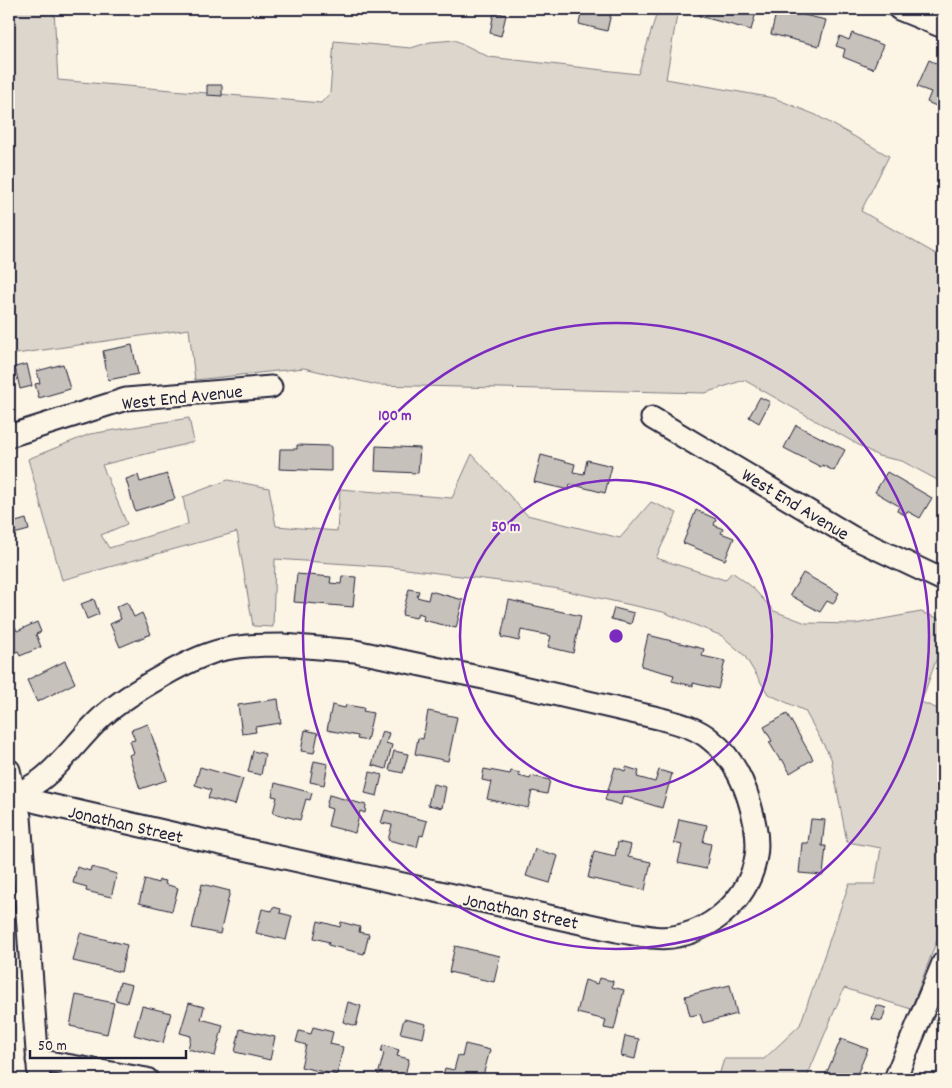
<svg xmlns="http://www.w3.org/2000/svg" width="952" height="1088" font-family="Dekko,sans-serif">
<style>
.green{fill:#dcd6cc;stroke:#7f7c84}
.building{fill:#c6c1bb;stroke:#22223b}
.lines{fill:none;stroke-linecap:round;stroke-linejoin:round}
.street-casing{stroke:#22223b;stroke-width:25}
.street{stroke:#fcf5e5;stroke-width:21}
.ring{fill:none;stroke:#7b2cbf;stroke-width:2.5}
.labels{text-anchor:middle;stroke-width:4;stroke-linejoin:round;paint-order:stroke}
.street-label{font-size:19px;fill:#22223b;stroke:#fcf5e5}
.centre{fill:#7b2cbf;stroke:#fcf5e5;stroke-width:2.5}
.ring-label{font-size:15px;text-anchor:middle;font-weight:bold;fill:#7b2cbf;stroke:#fcf5e5;stroke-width:4;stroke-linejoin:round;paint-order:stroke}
</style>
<rect width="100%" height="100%" fill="#fcf5e5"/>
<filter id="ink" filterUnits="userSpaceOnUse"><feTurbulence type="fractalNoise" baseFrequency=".02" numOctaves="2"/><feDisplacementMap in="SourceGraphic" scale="10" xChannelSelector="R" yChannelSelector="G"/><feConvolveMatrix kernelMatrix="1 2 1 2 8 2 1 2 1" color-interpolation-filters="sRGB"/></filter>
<g filter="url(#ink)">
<g class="green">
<path d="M9,9H54L58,80L321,103L330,93L334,41L411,48L430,42L455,40L489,57L638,74L658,9H678L666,79L774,98L816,115L889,156L861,211L936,254L943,239V483L902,461L878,456L744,380L705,393L377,385L304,368L195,380L189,329L9,355Z"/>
<path d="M189,418L194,442L102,465L127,524L101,535L109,548L188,524L183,497L228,480L269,488L276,526L337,531L340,489L452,498L472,454L527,515L620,538L651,502L677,513L656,558L725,580L732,572L751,586L774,611L806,623L855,624L921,612L943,620V641L921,702L943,711V924L911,1009L844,988L806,1079H718L724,1059H764L800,1025L849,884H875L881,848L847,842L831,758L805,711L768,694L744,655L722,636L663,612L553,588L391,567L275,559L273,627L253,626L237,532L62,580L28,459L90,434Z"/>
</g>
<g class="building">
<path d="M582,9H612L607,31L579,24Z"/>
<path d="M701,9H757L751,30L699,16Z"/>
<path d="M777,9L826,20L819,46L771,34Z"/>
<path d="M494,12L506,15L501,36L490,33Z"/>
<path d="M852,33L883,45L873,69L843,57L845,49L836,46L840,36L849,40Z"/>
<path d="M929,60L942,66L938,75L943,77V109L927,102L931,92L917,87Z"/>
<path d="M207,85H222V96L207,95Z"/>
<path d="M132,345L138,374L108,380L103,351Z"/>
<path d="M27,364L32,386L20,389L15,367Z"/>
<path d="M63,364L70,389L39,398L35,384L40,383L37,371Z"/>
<path d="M760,397L770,402L759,423L749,417Z"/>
<path d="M796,425L845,450L834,471L822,465L821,467L784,448Z"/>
<path d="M297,445L331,446V471L279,469L280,449H297Z"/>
<path d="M376,446L420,448L418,473L375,471Z"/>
<path d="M541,455L575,464L573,472L584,474L587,460L612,466L605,493L570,484L569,490L534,482Z"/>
<path d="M887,472L932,498L920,518L907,511L905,515L897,511L899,506L875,492Z"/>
<path d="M167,474L175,499L135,511L126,479L138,475L140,482Z"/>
<path d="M696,510L716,519L714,525L723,529L721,533L734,538L725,560L683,543Z"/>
<path d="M26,519L29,530L10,535L9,524Z"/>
<path d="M803,573L839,593L833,604L827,601L820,612L790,595Z"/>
<path d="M297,574L331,577L330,583L341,584L342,576L356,577L353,607L294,602Z"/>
<path d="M409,589L419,591L417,597L428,600L430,591L463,600L456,628L423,620L424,615L418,613L416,618L402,615Z"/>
<path d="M94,599L99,614L87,619L81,604Z"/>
<path d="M509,600L581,616L573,653L548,647L551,636L521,630L519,641L501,637Z"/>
<path d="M127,602L134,617L142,613L151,634L120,647L110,624L121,619L116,607Z"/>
<path d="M614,608L634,613L631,624L611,619Z"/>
<path d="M13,622L17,631L37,622L41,632L36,634L41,647L20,656L18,651L13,653L9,643V640L12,639L9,631V624Z"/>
<path d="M648,635L704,649L702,656L725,661L718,689L693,683V686L672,681L674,675L641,666Z"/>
<path d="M65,661L75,683L37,702L27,680Z"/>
<path d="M278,699L281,723L255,727L256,732L242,734L238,705Z"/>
<path d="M332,705L345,708L346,705L364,708L363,711L373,713L367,741L357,739L358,736L327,730Z"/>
<path d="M428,711L457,717L448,761L415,754L418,738L423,739Z"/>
<path d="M787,714L813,759L790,773L782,759L780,760L769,742L772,741L764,727Z"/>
<path d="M148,724L167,780L140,789L129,755L134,753L130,741L135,740L131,730Z"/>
<path d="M305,730L318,733L314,753L301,751Z"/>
<path d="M382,731L389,733L386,743L392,745L386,769L372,765Z"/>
<path d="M253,751L265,754L261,775L248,772Z"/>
<path d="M394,751L408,754L403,773L389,770Z"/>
<path d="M314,761L328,764L324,785L310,782Z"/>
<path d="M200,767L243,779L235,805L208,798L211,790L195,785Z"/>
<path d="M615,767L625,771L626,767L639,771L637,777L655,782L659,770L672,774L662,808L623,796L621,805L605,800Z"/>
<path d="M484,769L510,774L511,771L520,773L519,776L530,779L531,776L550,780L547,794L532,791L528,808L487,799L491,782L482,780Z"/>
<path d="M370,772L382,775L377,796L365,793Z"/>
<path d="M275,783L312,793L310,800L306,799L300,820L273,813L277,797L272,796Z"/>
<path d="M433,784L446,787L442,808L428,805Z"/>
<path d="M329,795L366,805L365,813L360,811L355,833L328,826L332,809L326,807Z"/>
<path d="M385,810L427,821L423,836L420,835L417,847L388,840L392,825L381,823Z"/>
<path d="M679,819L707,825L703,842L711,844L706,869L678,863L682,845L674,843Z"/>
<path d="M811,819L825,820L822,846H826L823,875L799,873L802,843H808Z"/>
<path d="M618,842L631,845L628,857L651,862L645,890L588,878L594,851L615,856Z"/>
<path d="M535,849L558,856L550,883L526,876Z"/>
<path d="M77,867L90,871L91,867L117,874L111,897L86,891L87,887L73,883Z"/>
<path d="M145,879L158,883L159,880L166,881L165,884L178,888L172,911L139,903Z"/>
<path d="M202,884L230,891L220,934L192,928Z"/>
<path d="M273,907L281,909L280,913L292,916L286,940L256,933L262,909L272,911Z"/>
<path d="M318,921L340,927L341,922L360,927L359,932L369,934L364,954L328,945L329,942L314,938Z"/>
<path d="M80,933L127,945L121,972L73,961Z"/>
<path d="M455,946L500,956L494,982L449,972Z"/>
<path d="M599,978L613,981L612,987L624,990L614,1030L604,1028L606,1020L577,1013L585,980L597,984Z"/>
<path d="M120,982L132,985L127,1003L115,1000Z"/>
<path d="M730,985L737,1014L703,1023L700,1014L690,1016L685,996Z"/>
<path d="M76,995L114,1003L107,1034L70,1026Z"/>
<path d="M348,1002L361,1006L356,1026L343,1022Z"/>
<path d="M189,1003L204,1007L201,1019L223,1025L215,1056L188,1049L191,1036L180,1033Z"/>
<path d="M876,1005L886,1008L882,1021L872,1019Z"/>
<path d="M142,1006L171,1013L163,1043L134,1035Z"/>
<path d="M404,1019L426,1024L423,1038L400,1033Z"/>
<path d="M313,1027L333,1032L330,1044L343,1047L337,1075L301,1067L306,1045L296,1042L299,1031L311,1034Z"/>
<path d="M240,1029L275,1037L270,1060L235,1052Z"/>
<path d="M625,1036L639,1039L635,1059L621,1056Z"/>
<path d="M841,1039L868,1049L855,1079H824Z"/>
<path d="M465,1044L490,1050L482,1079H442L445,1068L454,1070L458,1055L462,1057Z"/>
<path d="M383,1045L399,1050L397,1056L409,1059L404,1079H377L384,1053L381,1052Z"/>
</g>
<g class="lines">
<defs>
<g id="street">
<path d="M899,9L943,27"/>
<path d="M652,418L852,537L943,580"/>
<path d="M9,436L126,399L271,387"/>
<path d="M283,645L355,651L488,679L658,718C677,723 696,727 711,740C731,756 743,779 750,804C755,821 759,839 756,856C750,896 716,928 678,936C659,941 637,934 617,931L189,837L37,802L16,795C24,790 34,785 42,779C65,761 81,736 103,716C128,694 193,655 226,649C245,645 264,645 283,645Z"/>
<path d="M9,770L20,817L39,1079"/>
<path d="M37,1060L147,1079"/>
<path d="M895,1079L943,963"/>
</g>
</defs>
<use href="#street" class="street-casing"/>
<use href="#street" class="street"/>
</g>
</g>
<g class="ring">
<circle cx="616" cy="636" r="156"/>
<circle cx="616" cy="636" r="313"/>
</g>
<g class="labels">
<g class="street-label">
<text transform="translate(182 396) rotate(-6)" y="7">West End Avenue</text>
<text transform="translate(796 503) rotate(31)" y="7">West End Avenue</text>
<text transform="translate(126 823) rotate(13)" y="7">Jonathan Street</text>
<text transform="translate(521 910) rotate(12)" y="7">Jonathan Street</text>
</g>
</g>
<circle cx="616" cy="636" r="8" class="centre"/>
<g class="ring-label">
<text x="395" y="420">100 m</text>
<text x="506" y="531">50 m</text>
</g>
<rect width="952" height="1088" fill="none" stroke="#fcf5e5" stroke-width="30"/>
<rect x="15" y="15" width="922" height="1058" fill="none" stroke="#22223b" stroke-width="2" filter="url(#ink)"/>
<path d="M30 1050v8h156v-8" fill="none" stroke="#22223b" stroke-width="2.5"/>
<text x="38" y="1050" font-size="15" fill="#22223b" stroke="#fcf5e5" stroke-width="4" paint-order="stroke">50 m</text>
</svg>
